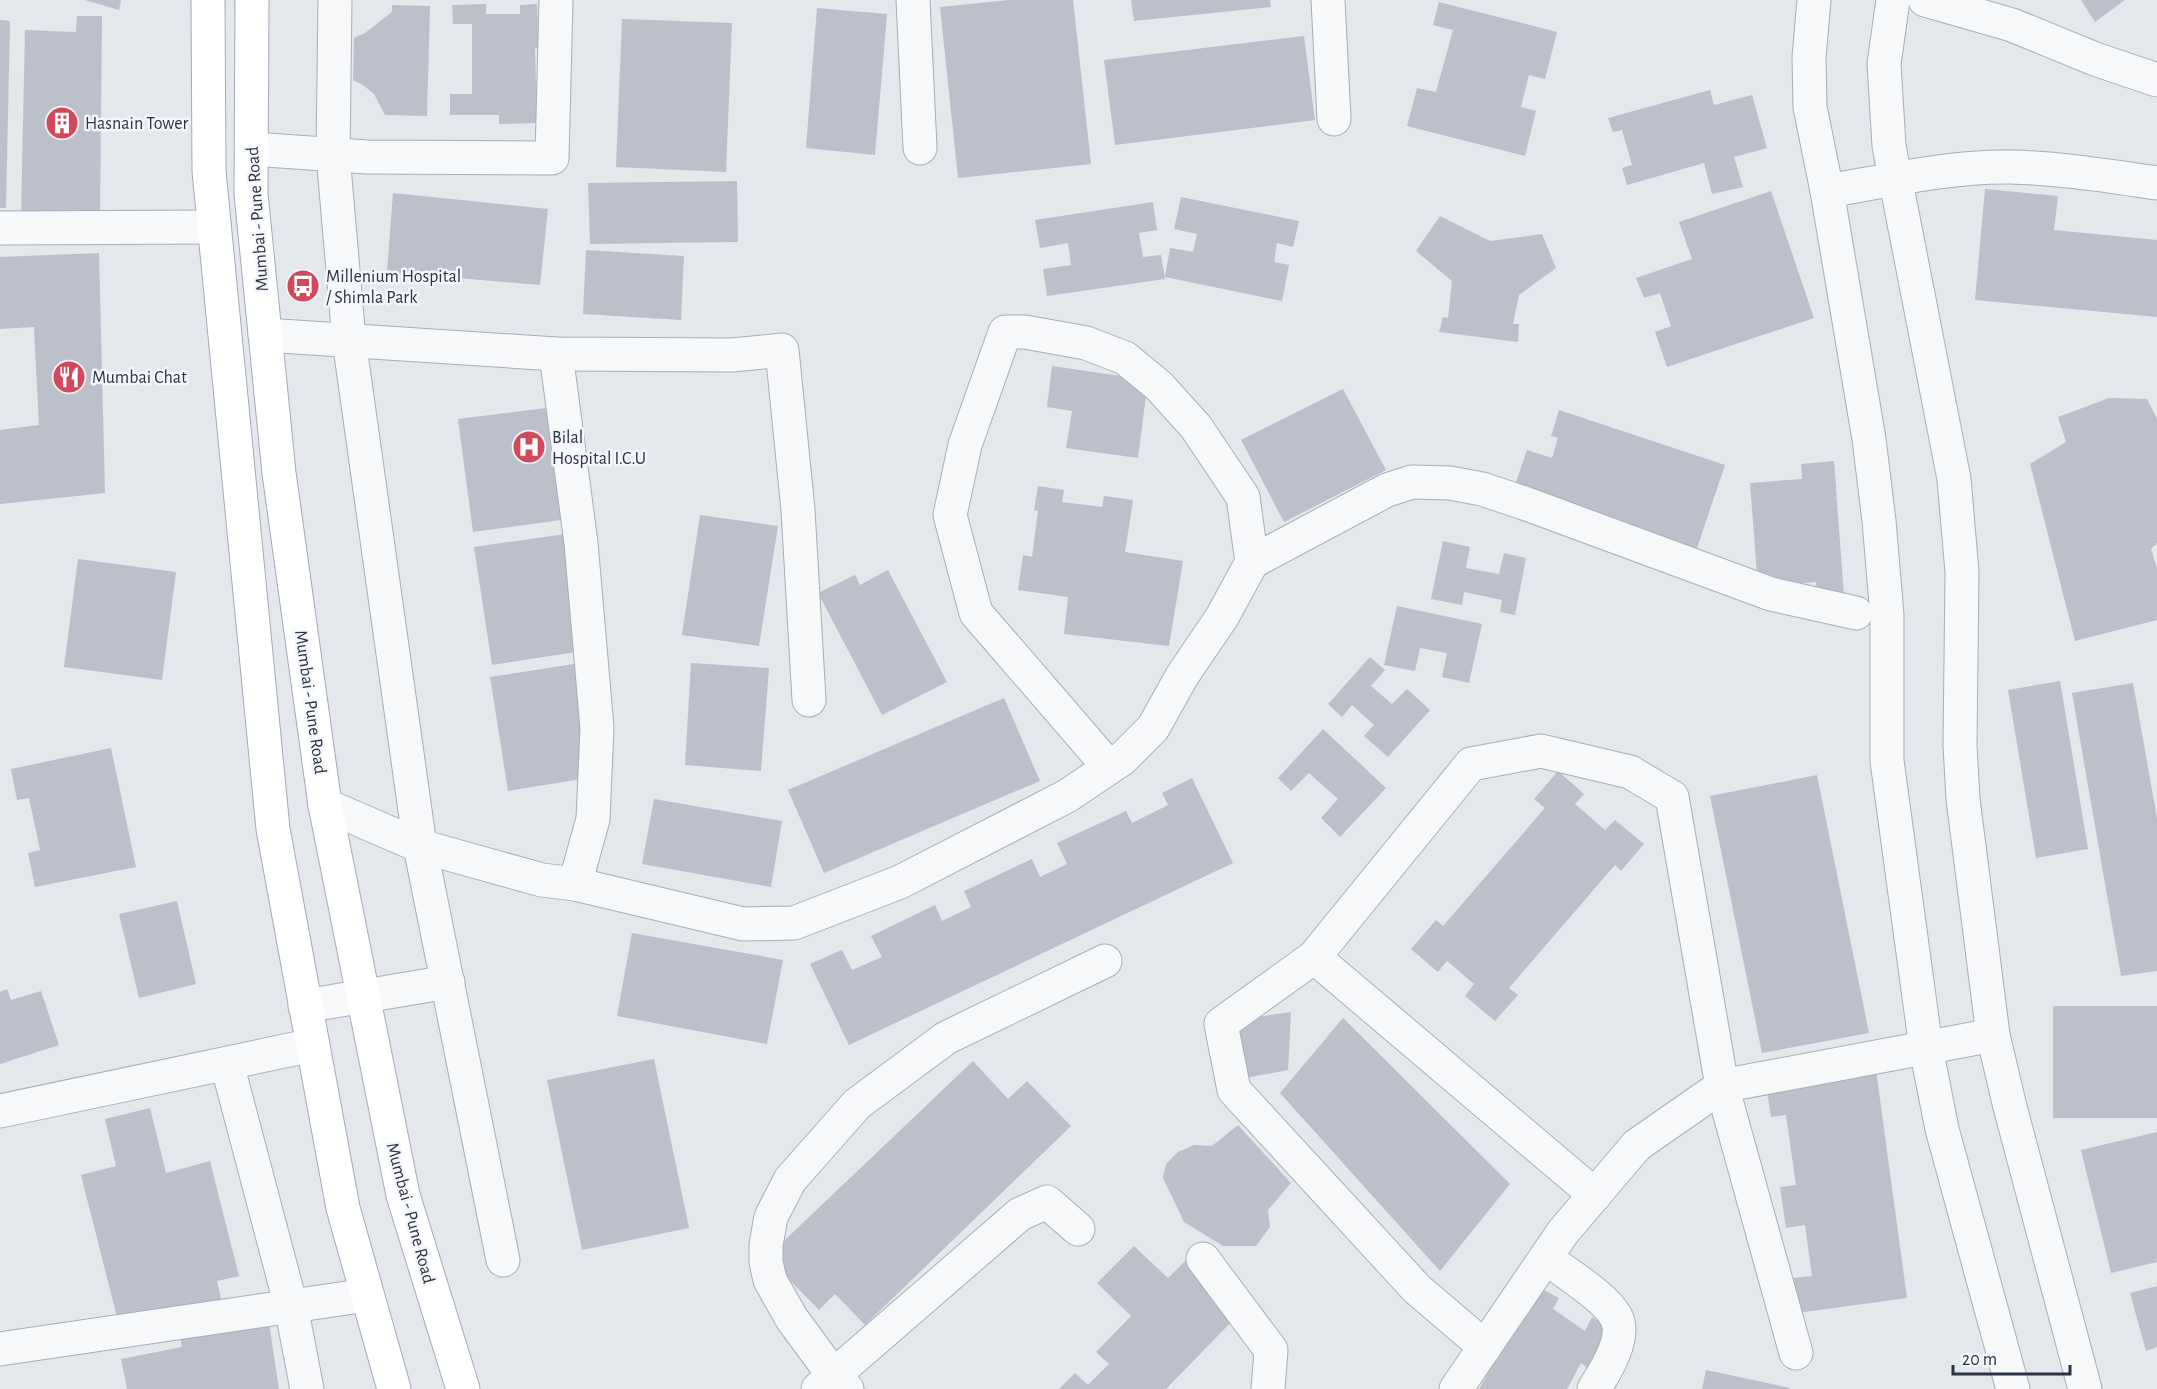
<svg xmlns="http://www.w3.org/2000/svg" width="2157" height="1389" font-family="'Alegreya Sans',sans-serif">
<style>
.building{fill:#bbc0ca}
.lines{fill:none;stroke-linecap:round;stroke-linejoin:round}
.minor-casing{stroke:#a9aeb7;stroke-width:35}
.major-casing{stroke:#a3abb8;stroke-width:35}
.minor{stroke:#f7f8fa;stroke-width:33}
.major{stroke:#fff;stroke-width:33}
.labels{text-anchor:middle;stroke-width:5;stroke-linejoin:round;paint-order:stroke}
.poi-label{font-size:18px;fill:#2b3445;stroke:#f4f6f9;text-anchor:start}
.street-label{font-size:18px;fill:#2b3445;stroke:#f4f6f9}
</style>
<rect width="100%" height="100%" fill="#e4e7ec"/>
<g class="building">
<path d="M85,0H121L119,10Z"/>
<path d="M1009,0H1073L1091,164L958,178L940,7Z"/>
<path d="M1131,0H1270L1271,7L1134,21Z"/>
<path d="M2081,0H2125L2095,22Z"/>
<path d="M1439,2L1557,32L1545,79L1529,75L1521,107L1536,111L1525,156L1407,126L1417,88L1436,92L1453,30L1433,25Z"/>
<path d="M486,4V14H520V5L537,4L538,31H540V48H535L536,86H541V123L499,124V115H450V94H472V24H453L452,5Z"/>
<path d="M392,5L430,6L427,116L385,115L374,94L363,85L353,80L354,38L365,33L392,12Z"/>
<path d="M817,8L887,14L875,155L806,148Z"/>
<path d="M77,16H102L100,214L21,216L25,30L76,32Z"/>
<path d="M622,19L732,23L726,172L616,167Z"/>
<path d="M0,20L10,21L6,208H0Z"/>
<path d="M1304,36L1315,120L1115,145L1104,60Z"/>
<path d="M1710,90L1714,105L1752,95L1767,148L1734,157L1743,187L1712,194L1704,163L1627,185L1622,168L1632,165L1622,130L1613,132L1608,118Z"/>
<path d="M737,181L738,242L590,244L588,183Z"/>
<path d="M1985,189L2058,196L2054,230L2157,240V317L1975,300Z"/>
<path d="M1771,191L1814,318L1667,367L1655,332L1671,326L1660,293L1644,298L1636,278L1692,259L1679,222Z"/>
<path d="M393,193L548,209L540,285L387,272Z"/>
<path d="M1181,197L1299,221L1293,247L1277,243L1274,262L1289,265L1282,301L1165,277L1170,248L1193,252L1197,234L1174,229Z"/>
<path d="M1153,202L1157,230L1139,233L1143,257L1161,255L1165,279L1047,296L1043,269L1071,265L1068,243L1040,248L1035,220Z"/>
<path d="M1440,216L1490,241L1542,234L1556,268L1519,295L1513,324H1519L1518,342L1439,332L1443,317L1448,318L1452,281L1416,251Z"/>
<path d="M586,250L684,256L681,320L583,314Z"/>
<path d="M99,253L105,493L0,504V430L39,425L34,327L0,329V257Z"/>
<path d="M1052,366L1148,380L1138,458L1066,448L1072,411L1047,407Z"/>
<path d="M1343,389L1386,470L1284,522L1241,440Z"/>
<path d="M2109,398L2147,399L2157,419V543L2151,549L2157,568V620L2075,641L2030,464L2066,442L2058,417Z"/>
<path d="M555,407L569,519L473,532L458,419Z"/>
<path d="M1559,410L1725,465L1696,551L1513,491L1527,450L1552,458L1558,438L1551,436Z"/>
<path d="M1834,461L1844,596L1817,598L1816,582L1758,587L1750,483L1802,479L1801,464Z"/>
<path d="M1038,486L1064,490L1062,502L1102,507L1104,496L1133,500L1125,552L1183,561L1169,646L1064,634L1068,597L1018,590L1023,555L1032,557L1038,511L1034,510Z"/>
<path d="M700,515L778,526L759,646L682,635Z"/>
<path d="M565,534L582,651L492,665L474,547Z"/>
<path d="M1443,541L1470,547L1466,568L1499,574L1504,553L1526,558L1515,615L1500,612L1502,600L1464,592L1462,605L1431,599Z"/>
<path d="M78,559L176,572L162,680L64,667Z"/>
<path d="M888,570L947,682L882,715L818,593L855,575L860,585Z"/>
<path d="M1397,606L1482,624L1469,683L1442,677L1447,653L1420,648L1415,671L1384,665Z"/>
<path d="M1370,657L1385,670L1371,686L1392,704L1407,689L1430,710L1388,757L1364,736L1374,725L1352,705L1342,717L1328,704Z"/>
<path d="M691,663L769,668L761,771L685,765Z"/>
<path d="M574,664L593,777L508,791L490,677Z"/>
<path d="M2060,681L2088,849L2036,858L2008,690Z"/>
<path d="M2133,683L2157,818V971L2121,976L2072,693Z"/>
<path d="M1004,698L1040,781L824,873L788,790Z"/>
<path d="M1323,729L1386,788L1340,837L1321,818L1338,799L1309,773L1291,791L1278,778Z"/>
<path d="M111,748L136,867L35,887L28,853L40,850L29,798L17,800L11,769Z"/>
<path d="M1558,771L1584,794L1575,804L1605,830L1615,820L1644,844L1621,871L1615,865L1509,988L1518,995L1495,1021L1465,996L1474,984L1447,961L1438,972L1411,949L1436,920L1443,926L1545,808L1534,799Z"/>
<path d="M1817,775L1869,1033L1762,1053L1710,796Z"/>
<path d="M1192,778L1233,863L849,1045L810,964L842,950L852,970L882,957L871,936L935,905L942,921L971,907L964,891L1032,859L1040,877L1067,864L1057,843L1126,811L1132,823L1168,805L1162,793Z"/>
<path d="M654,799L782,821L771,887L642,864Z"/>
<path d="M177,901L196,984L139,998L119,914Z"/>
<path d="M632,933L783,960L767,1044L617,1016Z"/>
<path d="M7,989L11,1000L41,991L59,1045L0,1064V992Z"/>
<rect x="2053" y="1006" width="104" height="112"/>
<path d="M1291,1012L1288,1070L1240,1079L1236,1020Z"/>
<path d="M1343,1018L1510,1184L1440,1271L1280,1093Z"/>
<path d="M654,1059L689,1228L582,1250L547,1080Z"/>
<path d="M973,1061L1008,1099L1027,1081L1071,1126L865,1325L835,1294L819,1310L767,1257Z"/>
<path d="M1876,1070L1907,1298L1797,1313L1793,1278L1812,1276L1805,1225L1786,1228L1780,1187L1796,1185L1786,1115L1771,1117L1766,1084Z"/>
<path d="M150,1108L166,1173L210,1161L239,1276L217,1281L222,1303L118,1321L81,1175L116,1166L105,1119Z"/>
<path d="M1238,1125L1291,1183L1268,1210L1270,1227L1256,1246H1223L1184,1222L1163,1178L1166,1164L1178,1152L1194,1145L1212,1146Z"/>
<path d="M2157,1132V1262L2111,1273L2081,1150Z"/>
<path d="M1134,1246L1168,1278L1185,1261L1239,1314L1166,1389H1059L1075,1373L1088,1385L1109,1364L1096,1352L1131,1316L1097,1283Z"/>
<path d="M1531,1283L1559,1298L1553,1309L1585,1331L1592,1317L1613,1331L1593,1373L1581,1363L1567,1389H1479L1523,1311Z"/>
<path d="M2157,1286V1347L2146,1351L2130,1293Z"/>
<path d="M204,1323L206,1335L269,1323L279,1389H127L121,1359L182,1347L178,1328Z"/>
<path d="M1706,1370L1790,1388V1389H1702Z"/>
</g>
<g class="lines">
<defs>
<g id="minor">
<path d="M335,0L333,155L349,340L420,846L503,1260"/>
<path d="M913,0L920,148"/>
<path d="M1328,0L1334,119"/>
<path d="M1814,0L1809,57L1810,107L1827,191L1869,439L1879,521L1887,615V761L1926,1048L1942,1129L2013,1389"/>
<path d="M1893,0L1884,64L1889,146L1954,479L1962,572L1960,745L1963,799L1993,1035L2010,1107L2085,1389"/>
<path d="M1925,0L2012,25L2095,59L2157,80"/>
<path d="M252,149L367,157L552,158L556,0"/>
<path d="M1827,191C1887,181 1949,166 2010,167C2059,168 2108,176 2157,183"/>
<path d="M0,228L214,227"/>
<path d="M265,335L556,354L733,355L782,350L798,510L809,700"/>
<path d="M556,354L581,543L597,728L593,819L575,884"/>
<path d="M1252,562L1387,490L1412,482L1450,483L1482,489L1524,503L1771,594L1856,613"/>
<path d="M325,805L420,846L542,880L575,884L743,924L794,923L900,882L1067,796L1122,759L1153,728L1182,676L1222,617L1252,562L1243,497L1196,427L1159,386L1125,358L1086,343L1025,332H1005L965,445L950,515L976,613L1109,767"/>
<path d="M1314,957L1595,1195"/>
<path d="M305,1006L448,982"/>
<path d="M227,1064L291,1306L307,1389"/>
<path d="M0,1111L313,1045"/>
<path d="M1546,1258C1564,1272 1606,1297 1616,1317C1627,1337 1605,1372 1594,1389"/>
<path d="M1203,1259L1271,1350L1268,1389"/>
<path d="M1485,1347L1417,1289L1234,1090L1221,1024L1314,957L1471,764L1541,751L1630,772L1672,797L1722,1086L1796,1353"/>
<path d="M0,1349L367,1295"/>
<path d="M818,1389L1020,1214L1047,1202L1078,1229"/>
<path d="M847,1389L834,1376L792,1319L770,1280L766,1262V1245L771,1217L790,1180L857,1104L946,1038L1105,961"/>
<path d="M1456,1389L1563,1232L1637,1145L1722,1086L1993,1035"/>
</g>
<g id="major">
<path d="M208,0L209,171L273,829L343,1208L394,1389"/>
<path d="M252,0L251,194L279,473L325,805L403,1195L463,1389"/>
</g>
</defs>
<use href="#minor" class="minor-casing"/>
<use href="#major" class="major-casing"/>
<use href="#minor" class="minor"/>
<use href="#major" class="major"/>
</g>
<defs>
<symbol id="building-disc" viewBox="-11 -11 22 22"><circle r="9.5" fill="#d1495b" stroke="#f4f6f9"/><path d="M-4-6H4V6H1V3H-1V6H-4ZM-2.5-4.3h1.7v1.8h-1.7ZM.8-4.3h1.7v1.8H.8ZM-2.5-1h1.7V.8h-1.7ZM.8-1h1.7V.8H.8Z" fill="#fff"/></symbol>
<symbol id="bus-disc" viewBox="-11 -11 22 22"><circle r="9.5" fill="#d1495b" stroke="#f4f6f9"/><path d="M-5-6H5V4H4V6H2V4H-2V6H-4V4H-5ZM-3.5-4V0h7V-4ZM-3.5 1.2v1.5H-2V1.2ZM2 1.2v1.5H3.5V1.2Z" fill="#fff"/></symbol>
<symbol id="restaurant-disc" viewBox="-11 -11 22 22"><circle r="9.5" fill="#d1495b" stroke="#f4f6f9"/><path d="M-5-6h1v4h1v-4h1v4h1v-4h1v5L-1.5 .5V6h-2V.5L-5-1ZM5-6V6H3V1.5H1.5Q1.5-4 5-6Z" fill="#fff"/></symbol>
<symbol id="hospital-disc" viewBox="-11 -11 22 22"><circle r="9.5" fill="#d1495b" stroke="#f4f6f9"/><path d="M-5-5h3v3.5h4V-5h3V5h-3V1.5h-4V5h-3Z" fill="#fff"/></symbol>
</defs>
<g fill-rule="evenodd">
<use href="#building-disc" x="43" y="104" width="38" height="38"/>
<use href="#bus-disc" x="284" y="267" width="38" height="38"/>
<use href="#restaurant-disc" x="50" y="358" width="38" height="38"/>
<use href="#hospital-disc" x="510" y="428" width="38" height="38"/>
</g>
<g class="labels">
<g class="poi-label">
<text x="85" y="129">Hasnain Tower</text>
<text x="326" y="282">Millenium Hospital<tspan x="326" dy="21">/ Shimla Park</tspan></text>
<text x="92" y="383">Mumbai Chat</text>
<text x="552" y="443">Bilal<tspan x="552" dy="21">Hospital I.C.U</tspan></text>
</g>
<g class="street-label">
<text transform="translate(257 219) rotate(-94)" y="6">Mumbai - Pune Road</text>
<text transform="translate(311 702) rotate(82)" y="6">Mumbai - Pune Road</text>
<text transform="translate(411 1213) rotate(75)" y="6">Mumbai - Pune Road</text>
</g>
</g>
<path d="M1953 1365v9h117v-9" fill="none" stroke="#2b3445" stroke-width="3"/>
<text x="1962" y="1365" font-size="18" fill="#2b3445" stroke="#f4f6f9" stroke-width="4.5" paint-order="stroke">20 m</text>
</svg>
